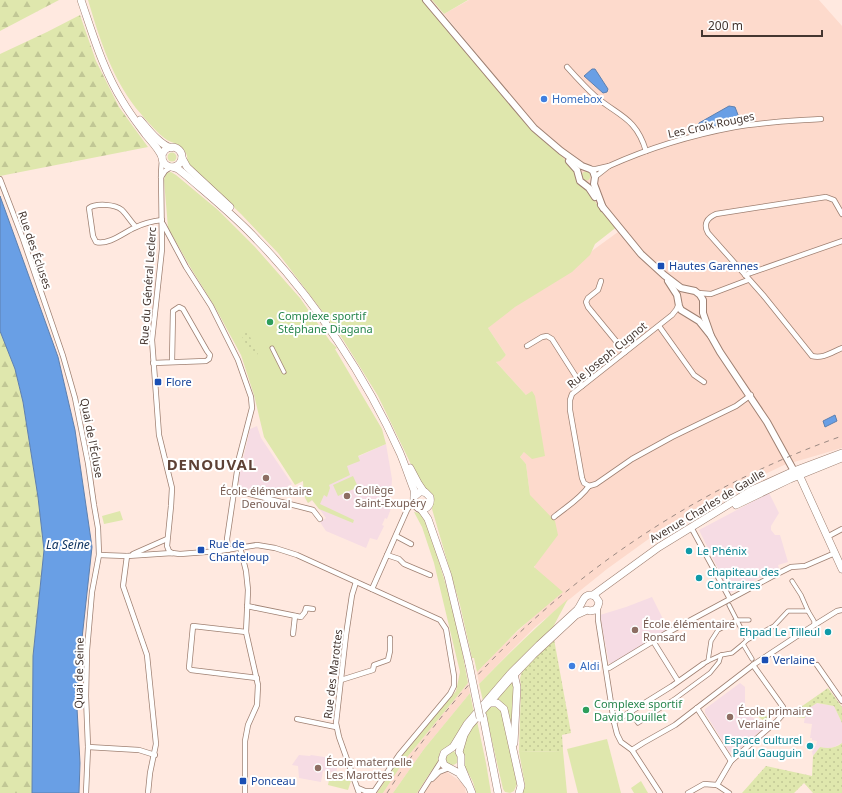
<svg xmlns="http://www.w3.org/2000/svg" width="842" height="793" font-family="'Noto Sans',sans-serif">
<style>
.built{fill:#fddacc}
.education{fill:#f6dce4}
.grass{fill:#dfe7ad}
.forest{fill:url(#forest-firs)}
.park{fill:url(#park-dots)}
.water{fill:#699fe5;stroke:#5e80af}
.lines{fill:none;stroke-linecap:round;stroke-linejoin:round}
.pedestrian-casing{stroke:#9f8072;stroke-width:5}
.minor-casing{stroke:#9f8072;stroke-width:6}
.tertiary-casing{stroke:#9f8072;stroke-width:8}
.secondary-casing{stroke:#9f8072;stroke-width:8}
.pedestrian{stroke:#fff;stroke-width:3.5}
.minor{stroke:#fff;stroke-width:4.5}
.tertiary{stroke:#fff;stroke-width:6}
.secondary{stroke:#fff;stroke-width:7}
.rail{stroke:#9b8982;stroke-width:1;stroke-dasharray:5 5;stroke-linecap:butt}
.secondary-bridge-casing{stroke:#9f8072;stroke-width:8;stroke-linecap:butt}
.secondary-bridge{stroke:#fff;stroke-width:7}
.shop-dot{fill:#3f7fe0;stroke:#fff;stroke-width:1.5}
.transit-dot{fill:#1a4fb4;stroke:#fff;stroke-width:1.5}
.leisure-dot{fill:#2e9e5b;stroke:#fff;stroke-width:1.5}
.education-dot{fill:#8d6e63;stroke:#fff;stroke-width:1.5}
.culture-dot{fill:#0f9aa8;stroke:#fff;stroke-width:1.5}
.labels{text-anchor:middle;stroke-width:4;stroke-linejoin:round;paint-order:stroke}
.shop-label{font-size:11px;fill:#366cbe;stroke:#fff;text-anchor:start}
.street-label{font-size:11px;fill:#443630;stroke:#fff}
.transit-label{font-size:11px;fill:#164399;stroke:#fff;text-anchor:start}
.leisure-label{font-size:11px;fill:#27864d;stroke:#fff;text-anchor:start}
.education-label{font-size:11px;fill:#785e54;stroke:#fff;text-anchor:start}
.culture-label{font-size:11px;fill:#0d838f;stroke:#fff;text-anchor:start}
.water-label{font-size:12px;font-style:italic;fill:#0f3461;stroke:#fff}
.district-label{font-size:15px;font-weight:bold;letter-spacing:1px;fill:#5d4135;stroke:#fff}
</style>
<defs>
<pattern id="forest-firs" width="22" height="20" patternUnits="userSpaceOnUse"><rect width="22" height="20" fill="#dfe7ad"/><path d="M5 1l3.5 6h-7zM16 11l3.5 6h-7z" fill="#c1c795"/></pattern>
<pattern id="park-dots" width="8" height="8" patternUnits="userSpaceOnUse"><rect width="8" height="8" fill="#dfe7ad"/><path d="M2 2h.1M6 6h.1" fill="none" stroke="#c1c795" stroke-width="1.8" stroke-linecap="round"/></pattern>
</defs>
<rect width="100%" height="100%" fill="#ffe9e0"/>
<g class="built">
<path d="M469,0H819L842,26V448L784,465L744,484L694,511L650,538L607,569L535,627L509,653L479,684L477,672L501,647L538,612L530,495L526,464L520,457L524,452L526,395L496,362L506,355L488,328L491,324L618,232L510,94L444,14Z"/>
<path d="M468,683L470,693L424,749L393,793H383L404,761Z"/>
<path d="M437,765L464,784L466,793H417L430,773Z"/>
</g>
<g class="education">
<path d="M257,426L261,438L292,484L276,493V497L271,495V494L268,493V495L241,488L238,481L250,429Z"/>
<path d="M386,444L392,479L391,495L388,504L392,506L387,519L385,518L382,525L384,526L377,540L370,538L366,548L326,531L320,522L326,518L313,500L308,503L304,496L303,481Z"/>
<path d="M769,493L779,513L771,526V530L775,535H780L788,562L778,565L779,568L730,593L699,530Z"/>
<path d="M652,597L668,629L612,663H609L600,615L626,607Z"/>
<path d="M740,683L745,687V704L748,711L754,719L765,727L734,754L729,751L705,713V709Z"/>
<path d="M816,703L834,706L842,723V743L834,747L827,749L820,747L813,756L812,751H813L814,746H816L817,741L812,740V738H810L812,724L804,723L806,710Z"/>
<path d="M299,755L310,756L311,755L344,760L338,764L336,773L323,771L321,782L299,778L298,766L292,765Z"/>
</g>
<g class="grass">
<path d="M88,0H426L534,128L573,168L577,183L588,191L599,207L618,226L595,244L590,255L572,272L515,307L488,328L506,355L500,361L496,362L526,395L532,391L535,396L545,456L532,459L524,452L520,457L526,464L530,495L555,521L558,535L534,567L563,592L518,630L477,672L474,658H472L460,605L432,509L433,499L421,485L378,396L342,338L316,303L278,253L241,214L189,164L187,160C188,156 186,152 183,149C180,144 172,143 167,140C157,133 149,123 141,114C113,82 100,40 88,0Z"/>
<path d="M432,0H468L444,14Z"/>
<circle cx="172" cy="157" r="4.5"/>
<circle cx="586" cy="176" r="4.5"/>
<path d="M171,172L176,175L218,210L255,247L300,298L330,341L337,348L335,349L382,429L386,444L358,456L360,461L347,466L350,475L329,485L330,488L327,497L324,495L320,504L354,520L353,523L319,509L312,500L308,503L304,496L303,481L295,485L264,437L254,395L241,355L215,307L192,270L168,228L164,180L166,173Z"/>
<path d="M353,476L358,487L338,496L333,485Z"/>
<path d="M120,511L123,520L104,524L102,516Z"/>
<path d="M414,512L420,513L423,516L436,552L448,592L460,640L468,683L404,761L383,793H377L404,752L456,691L460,672L434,563L422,527Z"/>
<path d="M568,599L552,629L483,701L479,684C508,654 537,626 568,599Z"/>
<path d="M513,677L515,682L514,736L506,710L495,700Z"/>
<path d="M470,693L474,713L450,745L440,752L437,765L430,773L417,793H393L424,749Z"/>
<path d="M494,705L501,709L504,719L517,784L514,791L510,793L505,792L503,789L486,715V710Z"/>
<path d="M477,721L486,763L491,793H476L473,782L464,765C466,759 462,755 462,749C463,738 471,729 477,721Z"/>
<path d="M607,739L621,793H578L567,749Z"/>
<path d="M563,751L567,793H522L525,785L519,752Z"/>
<circle cx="452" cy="758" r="7"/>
<path d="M330,775L351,781L348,790L328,785Z"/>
<path d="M641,781L648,793H634L631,788Z"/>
</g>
<g class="forest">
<path d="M0,0H59L0,31Z"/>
<path d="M80,15L96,61L119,107L148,147L0,176V54L47,32Z"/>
<path d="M0,331L15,369L23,402L38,497L44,550L33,656L32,793H0Z"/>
</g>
<g class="park">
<path d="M247,330L258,354L253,357L240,333Z"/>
<path d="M554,639L571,733L562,735L563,751L519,752L521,686L520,678L523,668Z"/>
<path d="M828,688L842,707V723L834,706L817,703L806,710L805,718L788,716Z"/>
<path d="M763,711L771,722L768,725L764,721L756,715Z"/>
<path d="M842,743V793H813L804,783L794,793H742L766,766L812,776L813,756L820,747C828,749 836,748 842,743Z"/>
</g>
<g class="water">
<path d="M592,69H595L608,89L607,92L603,93L584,76Z"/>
<path d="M729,106L735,107L740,120L738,121L701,129L698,127L699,123Z"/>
<path d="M0,196L58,357L75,430L92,547L79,666L77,708L80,763L79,793H32L33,656L44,550L38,497L23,402L15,369L0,331Z"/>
<path d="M835,415L837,421L825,427L823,421Z"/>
</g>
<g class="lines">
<defs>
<g id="pedestrian">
<path d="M272,348L284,372"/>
<path d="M792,581L801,595L808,611L814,621V625"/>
<path d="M729,605L747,640L743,644L752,659"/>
<path d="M747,640L774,626L788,611H808"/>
<path d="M708,661L721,655L732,653L743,644"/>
<path d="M703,664L708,661L711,641L718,630L737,620H749"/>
<path d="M630,711L638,723L676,698L710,673L719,662L721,655"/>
</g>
<g id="minor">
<path d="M567,67C576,77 585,87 595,96C618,116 636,117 646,151"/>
<path d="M162,159L161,173L162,249L152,340L159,435L172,488L171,506L167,546L169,551L172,553"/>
<path d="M609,166C649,148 692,135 735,127C763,122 792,121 821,119"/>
<path d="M590,169H596L609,166L595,177"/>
<path d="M161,177L165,171L171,167"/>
<path d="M0,179L23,239L63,356L75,398L88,463L94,505L98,528L99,555L92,592L87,650L86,696L88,747L86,793"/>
<path d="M842,214L834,200L826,197L716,214C707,218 703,224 708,233L763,295L812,356C823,359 832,352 842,348"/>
<path d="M163,224L186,267L211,306L238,360L251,397L252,408L239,458L227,539L228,550"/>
<path d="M136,227C131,222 127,215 122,210C115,204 96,203 89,208L93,236L96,242C109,245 123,233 134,228C142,224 153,221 162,220"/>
<path d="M745,275L842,241"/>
<path d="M601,281L598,290L588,298L586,302L588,307L625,352"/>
<path d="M698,293L711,294L748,280"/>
<path d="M659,326L694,375L704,382"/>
<path d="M527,346L542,337L547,336L552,339L582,386"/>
<path d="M153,363L206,361L209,359L210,355L207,351L183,309L179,307L173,311L172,362"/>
<path d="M589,486L584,483L582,478L570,410V400L572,394L672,315L676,310L679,304"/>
<path d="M589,486L596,484L632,459L672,437L736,406L751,395"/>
<path d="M234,490L313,510L320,519"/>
<path d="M554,517C566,507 580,499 589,486"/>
<path d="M691,527L730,599"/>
<path d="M396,536L411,544"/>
<path d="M827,537L842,529"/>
<path d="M240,547L246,571L248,590L246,632L258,685L257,705L248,725L245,741V793"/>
<path d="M133,554L167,539"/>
<path d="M99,555L127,556L172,553L180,554L219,551L257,545L275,548L297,555L440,620L446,629L454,676V686L450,694L399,755L373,793"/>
<path d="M387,555L399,559L404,564L430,575"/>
<path d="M127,556L123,586L147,655L156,744L150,773L148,793"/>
<path d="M356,582L352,595L346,635L336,723L339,737L359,793"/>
<path d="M372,589L407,510L414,500"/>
<path d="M247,606L301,617L305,612L306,608L313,609"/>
<path d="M598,607V620L614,722L617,734L621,742L632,750L660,793"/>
<path d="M246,632L193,626L189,668L191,670L257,678"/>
<path d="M293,634L295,616"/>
<path d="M653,641L678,681"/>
<path d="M817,665L842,701"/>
<path d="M606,668H609L665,634L771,577L791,567L805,566L835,553"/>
<path d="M341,680L373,670L374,665L388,660L390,651V638"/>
<path d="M697,708L731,761"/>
<path d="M297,719L336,727"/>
<path d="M614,722L672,686L703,664"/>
<path d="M88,747L139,750L155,755"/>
<path d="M632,750L643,743L675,725L753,665L800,634L837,611L842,610"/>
<path d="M432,779L439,772L449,768"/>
<path d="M717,785L731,761L777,721L783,714V707L753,665"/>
<path d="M717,785L729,793"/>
<path d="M358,788L365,791H372"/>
<path d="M421,793L442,760"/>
<path d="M688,793L704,784L717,785"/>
</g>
<g id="tertiary">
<path d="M426,0L534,128L561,151L582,166L590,169L593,171L595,177L594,184L603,208"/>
<path d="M569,161L577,170L580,181L589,188L595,197"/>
<path d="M601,205L641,254L664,275L681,288L695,291L700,295L703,300V313L711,336"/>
<path d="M668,281L677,295L679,306L681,310L699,321L711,336L720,352L767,422L794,471"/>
</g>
<g id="secondary">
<path d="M81,0C93,35 103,70 123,102C130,114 138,124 146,135C152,142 159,149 162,157"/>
<path d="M140,120C148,129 159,144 171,148"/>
<circle cx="172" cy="157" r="10"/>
<path d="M182,158L187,167L230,207"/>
<path d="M172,167L178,169L188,177C211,197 236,217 257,240C314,298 367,379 400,453C405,465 409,477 414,490C415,495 412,501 416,506C423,514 432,506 430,497L425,492H420L415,496"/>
<path d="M410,468L418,483L424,492"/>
<path d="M796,472L801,479L842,569"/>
<path d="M736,505L790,479L842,458"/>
<path d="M421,509L428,519L448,576L469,664"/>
<path d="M593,595L659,547L752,490L794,471L842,453"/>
<path d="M514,674L517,687L514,743"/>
<path d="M489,703H497L504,709L520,781L521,786L519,793"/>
<path d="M483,716L498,793"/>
<path d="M469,786L459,773L444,765L442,759L444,753L453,747L467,724L510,674L539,645L577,610C583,604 583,591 595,596L599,602L598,606L595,610L590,611L587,610L576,615L533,655L511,678L470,725L464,735L459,752L461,756V766L472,793"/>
</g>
</defs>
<use href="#pedestrian" class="pedestrian-casing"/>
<use href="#minor" class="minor-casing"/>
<use href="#tertiary" class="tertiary-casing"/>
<use href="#secondary" class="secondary-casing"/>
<use href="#pedestrian" class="pedestrian"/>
<use href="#minor" class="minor"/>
<use href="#tertiary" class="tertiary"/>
<use href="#secondary" class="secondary"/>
<path class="rail" d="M387,793C492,627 658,501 842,436"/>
<defs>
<path id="secondary-bridge" d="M469,664L480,718"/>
</defs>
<use href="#secondary-bridge" class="secondary-bridge-casing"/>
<use href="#secondary-bridge" class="secondary-bridge"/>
</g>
<g class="shop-dot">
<circle cx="544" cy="99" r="4"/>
<circle cx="572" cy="666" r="4"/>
</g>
<g class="transit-dot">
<rect x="657" y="262" width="8" height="8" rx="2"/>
<rect x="154" y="378" width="8" height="8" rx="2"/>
<rect x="197" y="546" width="8" height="8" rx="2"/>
<rect x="761" y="656" width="8" height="8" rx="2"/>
<rect x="239" y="777" width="8" height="8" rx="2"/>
</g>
<g class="leisure-dot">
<circle cx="270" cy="322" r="4"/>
<circle cx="586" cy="710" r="4"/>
</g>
<g class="education-dot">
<circle cx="266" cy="478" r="4"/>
<circle cx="347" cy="496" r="4"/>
<circle cx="635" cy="630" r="4"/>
<circle cx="730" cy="717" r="4"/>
<circle cx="318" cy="768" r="4"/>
</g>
<g class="culture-dot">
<circle cx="689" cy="551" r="4"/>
<circle cx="699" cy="578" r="4"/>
<circle cx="828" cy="632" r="4"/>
<circle cx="810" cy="746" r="4"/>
</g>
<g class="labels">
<g class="shop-label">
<text x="552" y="103">Homebox</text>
<text x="580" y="670">Aldi</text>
</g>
<g class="street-label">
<text transform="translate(711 125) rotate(-12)" y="4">Les Croix Rouges</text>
<text transform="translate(35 250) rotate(71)" y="4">Rue des Écluses</text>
<text transform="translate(148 286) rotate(-86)" y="4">Rue du Général Leclerc</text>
<text transform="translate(607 355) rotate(-39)" y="4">Rue Joseph Cugnot</text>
<text transform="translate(92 438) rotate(79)" y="4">Quai de l'Écluse</text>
<text transform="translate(707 506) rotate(-31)" y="4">Avenue Charles de Gaulle</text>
<text transform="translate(79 673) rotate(-89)" y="4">Quai de Seine</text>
<text transform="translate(333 674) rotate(-83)" y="4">Rue des Marottes</text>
</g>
<g class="transit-label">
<text x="669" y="270">Hautes Garennes</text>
<text x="166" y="386">Flore</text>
<text x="209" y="548">Rue de<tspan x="209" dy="13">Chanteloup</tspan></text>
<text x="773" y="664">Verlaine</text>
<text x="251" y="785">Ponceau</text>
</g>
<g class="leisure-label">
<text x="278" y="320">Complexe sportif<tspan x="278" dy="13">Stéphane Diagana</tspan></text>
<text x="594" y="708">Complexe sportif<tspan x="594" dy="13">David Douillet</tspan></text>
</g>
<g class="education-label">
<text x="355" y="494">Collège<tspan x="355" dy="13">Saint-Exupéry</tspan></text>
<text x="266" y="495" text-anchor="middle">École élémentaire<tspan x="266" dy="13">Denouval</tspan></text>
<text x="643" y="628">École élémentaire<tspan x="643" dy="13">Ronsard</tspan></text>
<text x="738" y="715">École primaire<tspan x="738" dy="13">Verlaine</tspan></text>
<text x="326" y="766">École maternelle<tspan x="326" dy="13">Les Marottes</tspan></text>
</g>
<g class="culture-label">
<text x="697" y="555">Le Phénix</text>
<text x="707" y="576">chapiteau des<tspan x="707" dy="13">Contraires</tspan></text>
<text x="820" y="636" text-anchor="end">Ehpad Le Tilleul</text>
<text x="802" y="744" text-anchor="end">Espace culturel<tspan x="802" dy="13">Paul Gauguin</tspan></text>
</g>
<g class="water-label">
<text x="68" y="549">La Seine</text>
</g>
<g class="district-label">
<text x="212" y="470">DENOUVAL</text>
</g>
</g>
<path d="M702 30v6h120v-6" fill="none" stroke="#443630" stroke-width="2"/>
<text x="708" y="30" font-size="12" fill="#443630" stroke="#ffffff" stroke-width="3" paint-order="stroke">200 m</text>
</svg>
